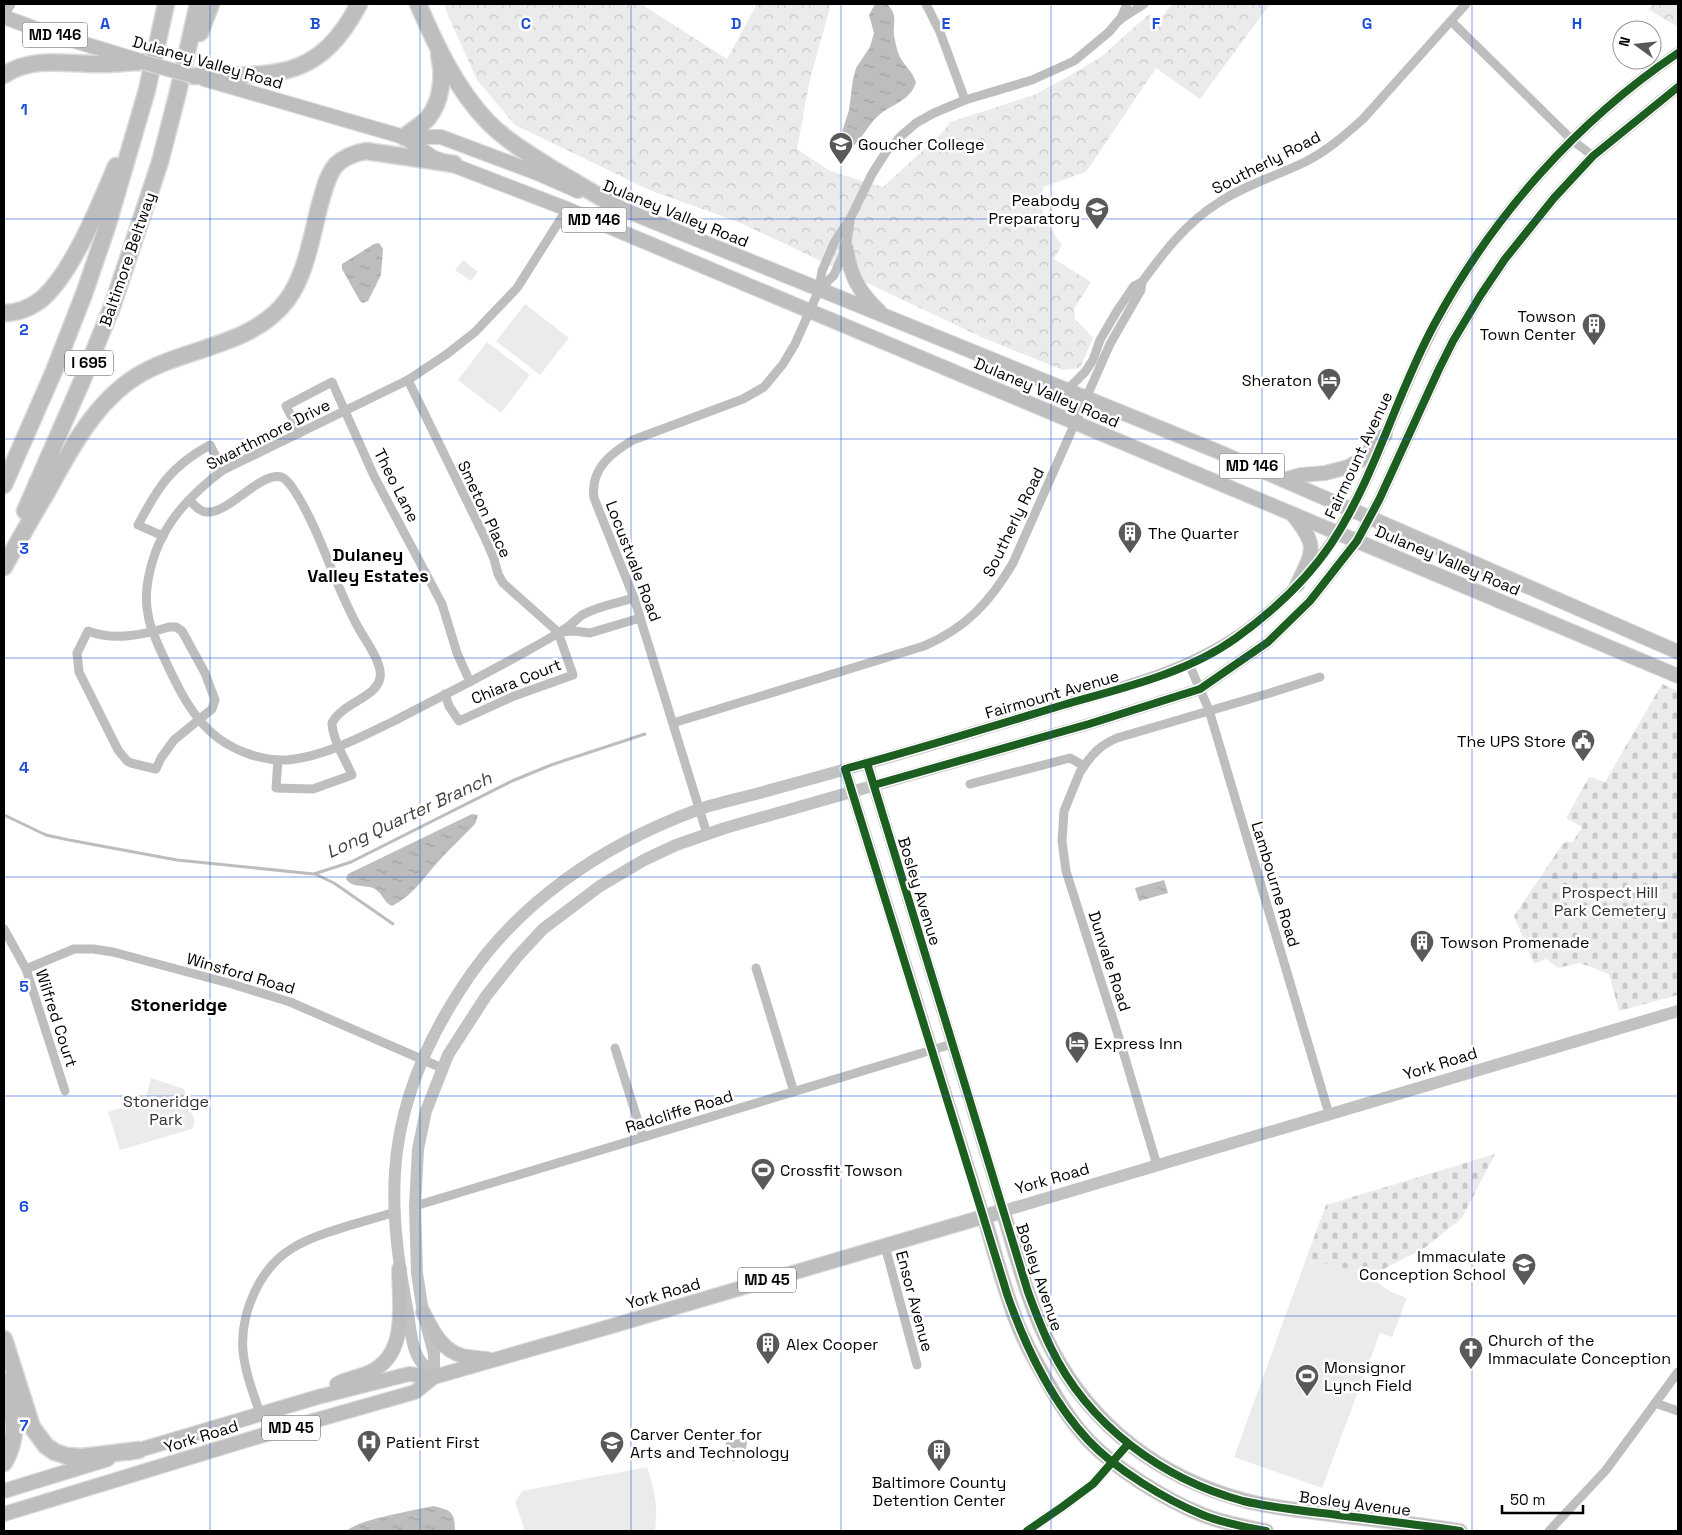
<svg xmlns="http://www.w3.org/2000/svg" width="1682" height="1535" font-family="'Space Grotesk',sans-serif">
<style>
.forest{fill:url(#forest-crowns)}
.cemetery{fill:url(#cemetery-stones)}
.park{fill:#ebebeb}
.water{fill:url(#water-ripples)}
.lines{fill:none;stroke-linecap:round;stroke-linejoin:round}
.stream{stroke:#bdbdbd;stroke-width:3}
.primary-casing{stroke:#dbdbdb;stroke-width:16}
.motorway-casing{stroke:#dbdbdb;stroke-width:19}
.minor{stroke:#bebebe;stroke-width:9}
.tertiary{stroke:#bebebe;stroke-width:11}
.secondary{stroke:#c2c2c2;stroke-width:12}
.primary{stroke:#bebebe;stroke-width:14}
.motorway{stroke:#bebebe;stroke-width:16}
.primary-bridge-casing{stroke:#dbdbdb;stroke-width:16;stroke-linecap:butt}
.primary-bridge{stroke:#bebebe;stroke-width:14}
.cycleway-casing{stroke:#fff;stroke-width:11}
.cycleway{stroke:#1b5e20;stroke-width:8}
.grid{fill:none;stroke:#1d4ed8;stroke-width:1;stroke-opacity:0.55}
.labels{text-anchor:middle;stroke-width:5;stroke-linejoin:round;paint-order:stroke}
.shield{fill:#fff;stroke:#4c4c4c;stroke-width:1}
.shield-label{font-size:15px;font-weight:bold;fill:#000}
.street-label{font-size:16px;fill:#000;stroke:#fff}
.poi-label{font-size:16px;fill:#000;stroke:#fff;text-anchor:start}
.park-label{font-size:16px;fill:#313131;stroke:#fff}
.neighbourhood-label{font-size:18px;font-weight:bold;fill:#000;stroke:#fff}
.water-label{font-size:18px;font-style:italic;fill:#424242;stroke:#fff}
.grid-label{font-size:16px;text-anchor:middle;font-weight:bold;fill:#1d4ed8;stroke:#fff;stroke-width:5;stroke-linejoin:round;paint-order:stroke}
</style>
<defs>
<pattern id="forest-crowns" width="20" height="18" patternUnits="userSpaceOnUse" patternTransform="scale(1.25)"><rect width="20" height="18" fill="#ebebeb"/><path d="M2 6a3 3 0 1 1 6 0M12 15a3 3 0 1 1 6 0" fill="none" stroke="#c8c8c8"/></pattern>
<pattern id="cemetery-stones" width="16" height="16" patternUnits="userSpaceOnUse" patternTransform="scale(1.25)"><rect width="16" height="16" fill="#ebebeb"/><path d="M2 7V4a2 2 0 0 1 4 0v3zM10 15v-3a2 2 0 0 1 4 0v3z" fill="#c8c8c8"/></pattern>
<pattern id="water-ripples" width="26" height="14" patternUnits="userSpaceOnUse" patternTransform="scale(1.25)"><rect width="26" height="14" fill="#bdbdbd"/><path d="M2 4q2-2 4 0t4 0M15 11q2-2 4 0t4 0" fill="none" stroke="#a1a1a1"/></pattern>
</defs>
<rect width="100%" height="100%" fill="#fff"/>
<g class="forest">
<path d="M444,4H641L727,59L757,4H831L810,79L797,149L830,171L883,187L943,132L950,122L1034,95L1062,80L1101,57L1149,14L1160,19L1172,4H1270L1200,99L1156,68L1086,172L1043,187V218L1062,245L1054,259L1091,282L1074,309L1075,319L1093,338L1080,368L1063,370L981,337L743,224L647,189L515,125L477,80L447,13Z"/>
<path d="M1654,4H1678V25L1676,26L1648,9Z"/>
</g>
<g class="cemetery">
<path d="M1662,684L1678,691V995L1619,1011L1609,974L1580,963L1558,968L1546,959L1534,964L1514,916L1562,845L1567,841L1572,843L1582,827L1566,818L1589,777L1605,782Z"/>
<path d="M1495,1154L1462,1218L1426,1247L1372,1275L1306,1259L1326,1205Z"/>
</g>
<g class="park">
<path d="M463,260L478,272L471,281L455,270Z"/>
<path d="M525,304L569,338L540,375L496,341Z"/>
<path d="M487,342L530,375L501,413L458,380Z"/>
<path d="M151,1078L184,1089L195,1122L192,1129L120,1150L108,1112L145,1101Z"/>
<path d="M1306,1259L1372,1275C1380,1288 1393,1293 1407,1298L1392,1337L1380,1333L1322,1488L1234,1457Z"/>
<path d="M647,1467C655,1491 658,1506 655,1531H525L515,1502L522,1491Z"/>
</g>
<g class="water">
<path d="M875,4H887C900,17 891,25 895,40C896,46 898,54 901,59C906,67 912,71 916,82C910,103 888,104 874,120C866,129 860,142 849,149L842,145L841,135L849,110L853,79L856,68L870,47L874,33L869,15Z"/>
<path d="M379,243L383,249L381,275L368,301L363,303L360,301L342,269V264L374,244Z"/>
<path d="M472,814L478,815L475,824C463,837 449,849 437,863C422,880 412,896 392,906C384,903 383,894 375,889C366,884 353,889 346,879L348,874Z"/>
<path d="M1164,880L1168,893L1139,901L1135,888Z"/>
<path d="M740,1439L747,1441C747,1452 741,1456 733,1462L725,1449L726,1441Z"/>
<path d="M433,1506C451,1510 455,1512 455,1531H347C356,1520 416,1510 433,1506Z"/>
</g>
<g class="lines">
<g class="stream">
<path d="M4,815L46,835L69,840L177,860L314,874L351,862L512,781L551,765L645,734"/>
<path d="M315,874L334,883L393,924"/>
</g>
<defs>
<g id="primary">
<path d="M4,17L42,31L137,60"/>
<path d="M204,79L404,137H441L537,173L578,191"/>
<path d="M404,137L432,157L567,209L1678,676"/>
<path d="M610,204L1219,452L1678,652"/>
<path d="M846,248C851,277 858,291 880,312"/>
<path d="M1283,480L1301,475L1325,473L1348,467L1359,461L1385,435"/>
<path d="M1293,515C1319,547 1313,551 1297,585"/>
<path d="M984,1216C995,1253 1004,1290 1018,1325C1024,1340 1032,1355 1040,1369C1054,1394 1069,1420 1089,1441C1117,1470 1166,1500 1203,1515C1223,1523 1245,1527 1266,1531"/>
<path d="M423,1312C432,1330 442,1351 463,1356C471,1358 479,1358 487,1359"/>
<path d="M337,1384C347,1378 360,1377 370,1372C409,1354 399,1304 399,1269"/>
<path d="M129,1453L318,1397L409,1374L434,1377"/>
<path d="M4,1491L108,1459"/>
<path d="M4,1514L260,1436L415,1392L434,1377L612,1326L1003,1211C1017,1257 1029,1307 1052,1350C1093,1427 1159,1477 1243,1500C1268,1507 1295,1510 1321,1513C1368,1519 1414,1524 1460,1531"/>
</g>
<g id="motorway">
<path d="M418,4C436,45 456,89 488,122C508,142 532,156 556,171C577,183 598,196 619,208"/>
<path d="M200,33L211,4"/>
<path d="M4,75C33,55 70,65 103,64C116,64 129,62 142,62"/>
<path d="M193,76C273,74 317,84 359,4"/>
<path d="M404,137C411,131 422,125 428,118C442,101 444,75 439,55"/>
<path d="M4,313C18,313 32,307 43,298C73,271 100,204 116,166"/>
<path d="M4,485L54,371L84,294L107,227L147,90L166,4"/>
<path d="M25,511L82,381L113,304L160,162L177,96L198,4"/>
<path d="M4,567C18,542 32,517 47,492C70,450 95,402 137,376C184,347 252,347 287,300C306,275 312,234 320,204C324,191 327,175 336,165C344,157 355,153 366,151L454,164"/>
<path d="M4,1339L32,1427L46,1446L55,1452L67,1456L82,1457L139,1450"/>
<path d="M4,1382C13,1412 21,1434 4,1463"/>
</g>
</defs>
<use href="#primary" class="primary-casing"/>
<use href="#motorway" class="motorway-casing"/>
<g class="minor">
<path d="M926,4L940,32L965,100"/>
<path d="M1120,20L1127,4"/>
<path d="M1451,21L1572,140L1593,156"/>
<path d="M567,209L517,288L475,332L447,354L408,380L223,470C182,501 154,534 147,587C146,596 146,605 148,614C149,625 155,637 159,647C174,679 189,716 218,738C237,752 263,761 287,760C324,757 363,736 396,720C440,697 484,675 527,651C541,643 557,635 570,625C574,622 578,618 582,615C598,606 617,603 634,598"/>
<path d="M819,290L834,275L846,248L850,222"/>
<path d="M408,380L485,538L494,559L498,574L503,583L558,632L573,675L514,696L459,721L449,706L445,694"/>
<path d="M1066,391L1085,372L1093,360L1100,340L1117,311L1134,286L1142,282"/>
<path d="M300,433L286,406L332,382L374,476L442,604L457,653L470,682"/>
<path d="M189,500C194,504 199,512 207,512C228,514 260,472 281,477C287,479 292,487 296,493C322,535 334,584 358,627C365,640 383,663 380,678C376,698 343,702 332,723C333,741 345,759 352,775L313,789L276,788L278,760"/>
<path d="M163,536L138,525C158,487 171,466 210,445L223,470"/>
<path d="M169,627H176L182,631L205,673L215,700L212,709L174,740L161,758L156,769L131,763L127,761L118,750L79,672L77,653L88,631C114,641 143,635 169,627Z"/>
<path d="M561,632L574,631L590,633L640,618"/>
<path d="M1189,664L1209,710L1329,1114"/>
<path d="M673,723L924,646C966,628 990,602 1013,563L1110,344L1141,290L1142,282C1164,252 1186,223 1218,203C1245,185 1276,176 1305,162C1327,151 1345,135 1363,119L1466,4"/>
<path d="M1084,766L1080,772L1064,811L1062,841L1066,871L1120,1041L1157,1165"/>
<path d="M970,784L1070,758L1084,766C1094,752 1101,745 1117,738L1270,693L1320,677"/>
<path d="M707,834L634,598L594,498C590,469 611,453 633,440L743,399L764,387L783,364L795,344L819,290L822,271L834,243L851,217L872,174L886,152L901,136L916,123L934,113L965,100L1032,80L1074,61L1109,32L1119,20L1144,4"/>
<path d="M4,929L26,969L65,1091"/>
<path d="M756,968L794,1092"/>
<path d="M26,969L74,949H93L113,952L232,984L290,1002L442,1068"/>
<path d="M615,1048L643,1137"/>
<path d="M415,1206L952,1044"/>
<path d="M885,1246L917,1365"/>
<path d="M1655,1403L1678,1411"/>
<path d="M260,1413C253,1393 245,1372 243,1351C240,1314 259,1269 291,1249C318,1232 364,1222 395,1212"/>
<path d="M1549,1531L1606,1470L1678,1372"/>
</g>
<g class="tertiary">
<path d="M4,13L10,4"/>
<path d="M1027,1531L1062,1507L1093,1484L1128,1444"/>
</g>
<g class="secondary">
<path d="M867,763L1003,1211L1678,1011"/>
<path d="M845,769L984,1216"/>
<path d="M434,1377C428,1370 419,1362 416,1353C411,1341 410,1326 408,1313C399,1266 392,1220 395,1172C399,1107 424,1046 459,992C513,905 602,845 697,810C716,803 737,799 756,794C789,785 821,776 854,767C923,748 991,727 1059,706C1139,682 1205,668 1270,611C1293,591 1314,568 1331,543C1371,484 1391,413 1422,350C1478,232 1570,126 1678,53"/>
<path d="M434,1377V1354L423,1312L417,1273L415,1206L418,1149L426,1111L448,1055L486,996L517,957L543,929L600,886L644,860L676,845L725,828L1089,724L1200,689L1268,642L1310,601L1357,541L1379,500L1439,369L1453,341L1480,296L1505,259L1554,198L1593,156L1678,87"/>
</g>
<use href="#primary" class="primary"/>
<use href="#motorway" class="motorway"/>
<defs>
<path id="primary-bridge" d="M142,62L193,76"/>
</defs>
<use href="#primary-bridge" class="primary-bridge-casing"/>
<use href="#primary-bridge" class="primary-bridge"/>
<defs>
<g id="cycleway">
<path d="M867,763L1028,1292C1035,1311 1042,1330 1051,1348C1088,1425 1162,1479 1243,1501C1269,1507 1296,1510 1322,1513C1368,1519 1415,1524 1460,1531"/>
<path d="M874,785L1089,724L1200,689L1268,642L1310,601L1357,541L1379,500L1439,369L1453,341L1480,296L1505,259L1554,198L1593,156L1678,87"/>
<path d="M1027,1531L1062,1507L1093,1484L1128,1444"/>
<path d="M1266,1531C1244,1527 1223,1523 1203,1515C1166,1500 1115,1469 1088,1440C1051,1400 1026,1348 1008,1297L845,769C918,749 991,727 1063,705C1122,688 1186,674 1236,638C1272,612 1306,581 1331,544C1376,476 1396,394 1435,323C1493,216 1577,121 1678,53"/>
</g>
</defs>
<use href="#cycleway" class="cycleway-casing"/>
<use href="#cycleway" class="cycleway"/>
</g>
<path class="grid" d="M210,4V1531M420,4V1531M631,4V1531M841,4V1531M1051,4V1531M1262,4V1531M1472,4V1531M4,219H1678M4,439H1678M4,658H1678M4,877H1678M4,1096H1678M4,1316H1678"/>
<defs>
<symbol id="university-pin" viewBox="-11 -11 22 30"><path d="M0 17L-7.5 6A9.5 9.5 0 1 1 7.5 6Z" fill="#595959" stroke="#fff"/><path d="M0-5L7-2L0 1L-7-2ZM-4 1L0 2.5L4 1V4Q0 6-4 4Z" fill="#fff"/></symbol>
<symbol id="school-pin" viewBox="-11 -11 22 30"><path d="M0 17L-7.5 6A9.5 9.5 0 1 1 7.5 6Z" fill="#595959" stroke="#fff"/><path d="M0-5L7-2L0 1L-7-2ZM-4 1L0 2.5L4 1V4Q0 6-4 4Z" fill="#fff"/></symbol>
<symbol id="building-pin" viewBox="-11 -11 22 30"><path d="M0 17L-7.5 6A9.5 9.5 0 1 1 7.5 6Z" fill="#595959" stroke="#fff"/><path d="M-4-6H4V6H1V3H-1V6H-4ZM-2.5-4.3h1.7v1.8h-1.7ZM.8-4.3h1.7v1.8H.8ZM-2.5-1h1.7V.8h-1.7ZM.8-1h1.7V.8H.8Z" fill="#fff"/></symbol>
<symbol id="hotel-pin" viewBox="-11 -11 22 30"><path d="M0 17L-7.5 6A9.5 9.5 0 1 1 7.5 6Z" fill="#595959" stroke="#fff"/><path d="M-6-4.5h1.5V1H6V5H4.5V3h-9V5H-6ZM-4 0a1.8 1.8 0 1 1 3.6 0ZM.5 0V-2.5h3Q6-2.5 6 0Z" fill="#fff"/></symbol>
<symbol id="civic-pin" viewBox="-11 -11 22 30"><path d="M0 17L-7.5 6A9.5 9.5 0 1 1 7.5 6Z" fill="#595959" stroke="#fff"/><path d="M-.6-6.5H3V-4.5H.6V-3L4-1V1h2V6H-6V1h2V-1L-.6-3ZM-1.2 2.5V6h2.4V2.5Z" fill="#fff"/></symbol>
<symbol id="stadium-pin" viewBox="-11 -11 22 30"><path d="M0 17L-7.5 6A9.5 9.5 0 1 1 7.5 6Z" fill="#595959" stroke="#fff"/><path d="M0-5a6.5 5 0 1 0 0 10a6.5 5 0 1 0 0-10ZM-3.5-1.8h7v3.6h-7Z" fill="#fff"/></symbol>
<symbol id="church-pin" viewBox="-11 -11 22 30"><path d="M0 17L-7.5 6A9.5 9.5 0 1 1 7.5 6Z" fill="#595959" stroke="#fff"/><path d="M-1.2-6h2.4v3.5h3.3v2.4h-3.3V6h-2.4V-.1h-3.3v-2.4h3.3Z" fill="#fff"/></symbol>
<symbol id="hospital-pin" viewBox="-11 -11 22 30"><path d="M0 17L-7.5 6A9.5 9.5 0 1 1 7.5 6Z" fill="#595959" stroke="#fff"/><path d="M-5-5h3v3.5h4V-5h3V5h-3V1.5h-4V5h-3Z" fill="#fff"/></symbol>
</defs>
<g fill-rule="evenodd">
<use href="#university-pin" x="827" y="130" width="28" height="38"/>
<use href="#school-pin" x="1083" y="195" width="28" height="38"/>
<use href="#building-pin" x="1580" y="311" width="28" height="38"/>
<use href="#hotel-pin" x="1315" y="366" width="28" height="38"/>
<use href="#building-pin" x="1116" y="519" width="28" height="38"/>
<use href="#civic-pin" x="1569" y="727" width="28" height="38"/>
<use href="#building-pin" x="1408" y="928" width="28" height="38"/>
<use href="#hotel-pin" x="1063" y="1029" width="28" height="38"/>
<use href="#stadium-pin" x="749" y="1156" width="28" height="38"/>
<use href="#school-pin" x="1510" y="1251" width="28" height="38"/>
<use href="#building-pin" x="754" y="1330" width="28" height="38"/>
<use href="#church-pin" x="1457" y="1335" width="28" height="38"/>
<use href="#stadium-pin" x="1293" y="1362" width="28" height="38"/>
<use href="#hospital-pin" x="355" y="1428" width="28" height="38"/>
<use href="#school-pin" x="598" y="1429" width="28" height="38"/>
<use href="#building-pin" x="925" y="1437" width="28" height="38"/>
</g>
<g class="labels">
<g class="shield">
<rect x="22.5" y="22.5" width="65" height="25" rx="4"/>
<rect x="561.5" y="207.5" width="65" height="25" rx="4"/>
<rect x="65" y="350.5" width="48" height="25" rx="4"/>
<rect x="1219.5" y="453.5" width="65" height="25" rx="4"/>
<rect x="738" y="1267.5" width="58" height="25" rx="4"/>
<rect x="262" y="1415.5" width="58" height="25" rx="4"/>
</g>
<g class="shield-label">
<text x="55" y="40">MD 146</text>
<text x="594" y="225">MD 146</text>
<text x="89" y="368">I 695</text>
<text x="1252" y="471">MD 146</text>
<text x="767" y="1285">MD 45</text>
<text x="291" y="1433">MD 45</text>
</g>
<g class="street-label">
<text transform="translate(208 62) rotate(16)" y="6">Dulaney Valley Road</text>
<text transform="translate(1266 162) rotate(-27)" y="6">Southerly Road</text>
<text transform="translate(676 213) rotate(22)" y="6">Dulaney Valley Road</text>
<text transform="translate(127 259) rotate(-71)" y="6">Baltimore Beltway</text>
<text transform="translate(1047 392) rotate(23)" y="6">Dulaney Valley Road</text>
<text transform="translate(268 434) rotate(-27)" y="6">Swarthmore Drive</text>
<text transform="translate(1358 455) rotate(-65)" y="6">Fairmount Avenue</text>
<text transform="translate(397 485) rotate(63)" y="6">Theo Lane</text>
<text transform="translate(485 509) rotate(65)" y="6">Smeton Place</text>
<text transform="translate(1013 522) rotate(-64)" y="6">Southerly Road</text>
<text transform="translate(1448 560) rotate(23)" y="6">Dulaney Valley Road</text>
<text transform="translate(634 561) rotate(69)" y="6">Locustvale Road</text>
<text transform="translate(516 681) rotate(-22)" y="6">Chiara Court</text>
<text transform="translate(1052 694) rotate(-16)" y="6">Fairmount Avenue</text>
<text transform="translate(1276 884) rotate(73)" y="6">Lambourne Road</text>
<text transform="translate(920 891) rotate(73)" y="6">Bosley Avenue</text>
<text transform="translate(1110 961) rotate(72)" y="6">Dunvale Road</text>
<text transform="translate(241 973) rotate(16)" y="6">Winsford Road</text>
<text transform="translate(57 1018) rotate(72)" y="6">Wilfred Court</text>
<text transform="translate(1440 1063) rotate(-17)" y="6">York Road</text>
<text transform="translate(679 1111) rotate(-17)" y="6">Radcliffe Road</text>
<text transform="translate(1052 1178) rotate(-16)" y="6">York Road</text>
<text transform="translate(1040 1277) rotate(71)" y="6">Bosley Avenue</text>
<text transform="translate(663 1293) rotate(-16)" y="6">York Road</text>
<text transform="translate(915 1301) rotate(75)" y="6">Ensor Avenue</text>
<text transform="translate(201 1436) rotate(-17)" y="6">York Road</text>
<text transform="translate(1355 1503) rotate(7)" y="6">Bosley Avenue</text>
</g>
<g class="poi-label">
<text x="858" y="150">Goucher College</text>
<text x="1080" y="206" text-anchor="end">Peabody<tspan x="1080" dy="18">Preparatory</tspan></text>
<text x="1576" y="322" text-anchor="end">Towson<tspan x="1576" dy="18">Town Center</tspan></text>
<text x="1312" y="386" text-anchor="end">Sheraton</text>
<text x="1148" y="539">The Quarter</text>
<text x="1566" y="747" text-anchor="end">The UPS Store</text>
<text x="1440" y="948">Towson Promenade</text>
<text x="1094" y="1049">Express Inn</text>
<text x="780" y="1176">Crossfit Towson</text>
<text x="1506" y="1262" text-anchor="end">Immaculate<tspan x="1506" dy="18">Conception School</tspan></text>
<text x="1488" y="1346">Church of the<tspan x="1488" dy="18">Immaculate Conception</tspan></text>
<text x="786" y="1350">Alex Cooper</text>
<text x="1324" y="1373">Monsignor<tspan x="1324" dy="18">Lynch Field</tspan></text>
<text x="630" y="1440">Carver Center for<tspan x="630" dy="18">Arts and Technology</tspan></text>
<text x="386" y="1448">Patient First</text>
<text x="939" y="1488" text-anchor="middle">Baltimore County<tspan x="939" dy="18">Detention Center</tspan></text>
</g>
<g class="park-label">
<text x="1610" y="898">Prospect Hill<tspan x="1610" dy="18">Park Cemetery</tspan></text>
<text x="166" y="1107">Stoneridge<tspan x="166" dy="18">Park</tspan></text>
</g>
<g class="neighbourhood-label">
<text x="368" y="561">Dulaney<tspan x="368" dy="21">Valley Estates</tspan></text>
<text x="179" y="1011">Stoneridge</text>
</g>
<g class="water-label">
<text transform="translate(409 815) rotate(-25)" y="6">Long Quarter Branch</text>
</g>
</g>
<g class="grid-label">
<text x="105" y="29">A</text>
<text x="315" y="29">B</text>
<text x="526" y="29">C</text>
<text x="736" y="29">D</text>
<text x="946" y="29">E</text>
<text x="1156" y="29">F</text>
<text x="1367" y="29">G</text>
<text x="1577" y="29">H</text>
<text x="24" y="115">1</text>
<text x="24" y="335">2</text>
<text x="24" y="554">3</text>
<text x="24" y="773">4</text>
<text x="24" y="992">5</text>
<text x="24" y="1212">6</text>
<text x="24" y="1431">7</text>
</g>
<rect width="1682" height="1535" fill="none" stroke="#000000" stroke-width="10"/>
<g transform="translate(1637 45) rotate(285)"><circle r="24" fill="#ffffff" stroke="#999999"/>
<path d="M0-4L9 19L0 12L-9 19Z" fill="#595959"/>
<text y="-8" font-size="14" font-weight="bold" text-anchor="middle" fill="#000000">N</text>
</g>
<path d="M1502 1505v8h81v-8" fill="none" stroke="#000000" stroke-width="2.5"/>
<text x="1510" y="1505" font-size="15" fill="#000000" stroke="#ffffff" stroke-width="4" paint-order="stroke">50 m</text>
</svg>
